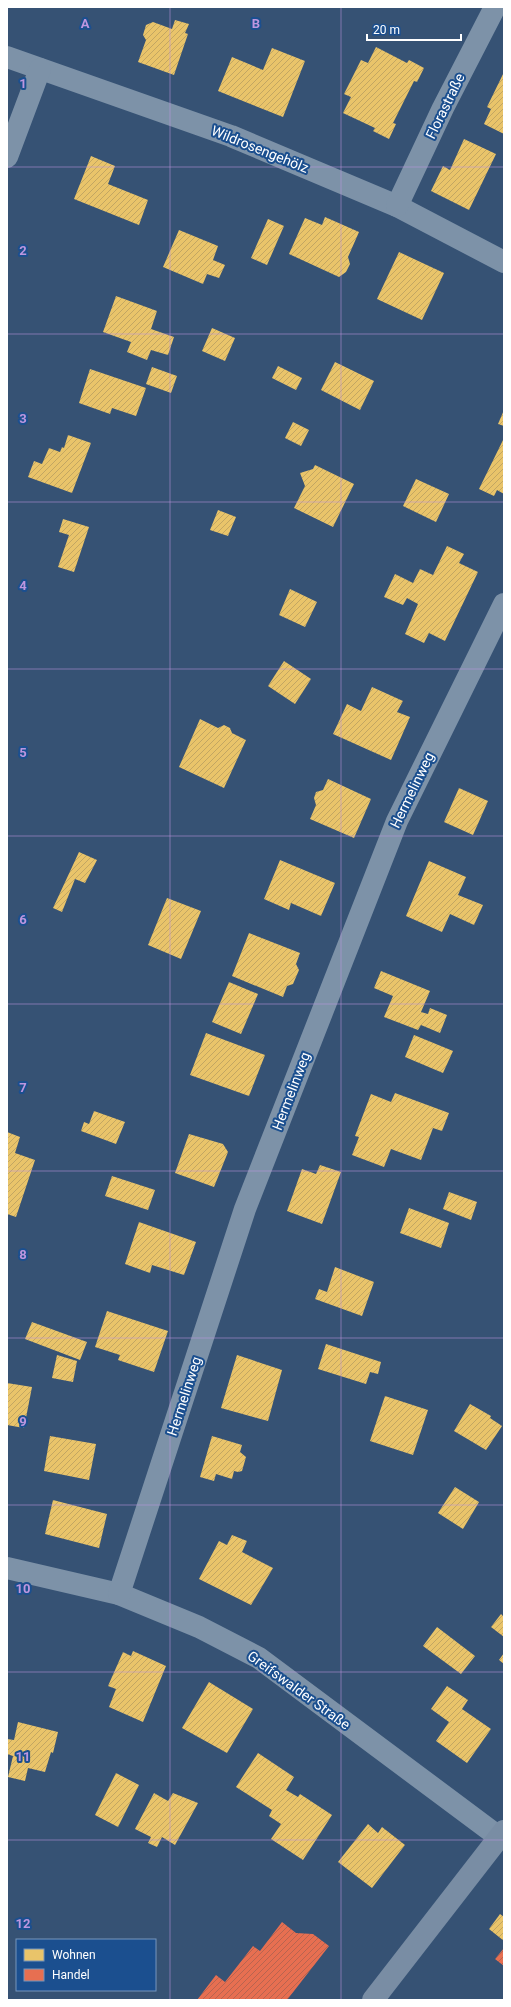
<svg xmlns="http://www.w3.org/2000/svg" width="511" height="2007" font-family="Roboto,sans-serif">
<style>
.homes{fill:url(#homes-hatch)}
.shops{fill:url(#shops-hatch)}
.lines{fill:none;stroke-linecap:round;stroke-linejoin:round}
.street{stroke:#7d92a8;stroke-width:22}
.secondary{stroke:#798da4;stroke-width:22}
.grid{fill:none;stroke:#bd96df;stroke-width:1;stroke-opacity:0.55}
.labels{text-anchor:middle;stroke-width:4;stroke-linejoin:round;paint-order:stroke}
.street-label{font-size:14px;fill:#fff;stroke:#1b4f8f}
.grid-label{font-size:13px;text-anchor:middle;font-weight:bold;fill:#bd96df;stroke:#1b4f8f;stroke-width:4;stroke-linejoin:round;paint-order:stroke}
</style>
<defs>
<pattern id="homes-hatch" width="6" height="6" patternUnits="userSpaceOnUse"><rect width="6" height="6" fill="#e9c46a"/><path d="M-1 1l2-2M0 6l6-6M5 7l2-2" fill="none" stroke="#c2a662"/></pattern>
<pattern id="shops-hatch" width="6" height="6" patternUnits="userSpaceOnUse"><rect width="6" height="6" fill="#e76f51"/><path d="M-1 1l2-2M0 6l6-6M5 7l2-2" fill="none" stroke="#b86450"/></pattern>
</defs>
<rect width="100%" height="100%" fill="#365274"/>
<g class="homes">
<path d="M175,20L189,24L185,33L188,34L174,75L138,62L146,40L143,35L146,25L153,22L172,29Z"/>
<path d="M376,47L407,63L409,60L424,68L417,82L414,81L393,123L396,124L389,139L373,131L375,128L343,113L351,97L344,94L361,60L368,63Z"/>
<path d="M272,48L305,61L283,117L218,91L232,57L263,70Z"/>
<path d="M504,72V134L484,124L491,109L487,107Z"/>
<path d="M464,139L496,154L469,210L431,191L443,166L450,170Z"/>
<path d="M91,156L115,166L108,184L148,200L139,225L74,199Z"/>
<path d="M325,217L359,232L348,257L350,264L346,272L339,277L289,254L305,218L322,225Z"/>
<path d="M268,219L284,226L267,265L251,258Z"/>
<path d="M179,230L218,246L213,260L225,265L219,278L207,274L203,284L163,267Z"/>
<path d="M399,252L444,273L422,320L377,299Z"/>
<path d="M116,296L157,311L151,329L174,337L168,355L151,350L147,360L127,352L131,342L103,332Z"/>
<path d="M212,328L235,338L225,361L202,351Z"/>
<path d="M335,362L374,381L360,410L321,390Z"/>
<path d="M278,366L302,378L296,390L272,378Z"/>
<path d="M152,367L177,376L171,393L146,384Z"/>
<path d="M90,369L146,388L136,416L112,408L110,414L79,403Z"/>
<path d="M504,410V426L498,424Z"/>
<path d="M293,422L309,430L301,446L285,438Z"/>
<path d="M68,435L91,443L72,493L28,477L34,461L42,464L49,448L60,452L62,447L64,448Z"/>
<path d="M504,438V494L497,490L494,496L479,489Z"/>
<path d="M315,465L354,484L333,527L294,508L305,486L300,473L313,469Z"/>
<path d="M416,479L449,494L436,522L403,506Z"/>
<path d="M218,510L236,517L228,536L210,530Z"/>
<path d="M63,519L89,527L74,572L58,567L69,535L59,532Z"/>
<path d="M447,546L464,554L459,563L478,572L445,641L429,633L424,643L405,634L418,604L407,598L403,605L384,597L395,574L413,583L420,569L433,575Z"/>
<path d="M290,589L317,602L305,627L279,615Z"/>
<path d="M284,661L311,679L295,704L268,686Z"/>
<path d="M372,687L403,701L397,712L410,717L391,760L333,734L347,704L361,711Z"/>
<path d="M200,719L218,728L224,725L230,728L232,733L246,740L224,788L179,767Z"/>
<path d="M328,779L371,799L354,838L310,819L316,805L314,798L316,792L323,790Z"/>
<path d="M459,788L488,801L473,835L444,822Z"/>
<path d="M79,852L97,860L85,883L75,879L62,912L53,908Z"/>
<path d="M280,860L335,883L321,916L291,903L289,910L264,899Z"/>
<path d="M429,861L466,877L458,895L483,905L474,925L450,914L442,932L406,916Z"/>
<path d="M167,898L201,911L181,959L148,945Z"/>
<path d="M249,933L300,953L296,964L299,970L293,984L287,986L283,997L232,976Z"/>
<path d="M381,971L430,991L421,1012L428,1014L430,1008L447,1015L440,1033L421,1025L418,1030L384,1017L393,996L374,988Z"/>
<path d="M229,982L258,994L241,1034L212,1022Z"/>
<path d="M206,1033L265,1055L249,1096L190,1075Z"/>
<path d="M414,1035L453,1051L443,1073L405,1057Z"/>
<path d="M395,1093L449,1113L442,1131L433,1128L421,1160L391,1149L384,1167L352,1155L359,1137L355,1136L371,1094L391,1102Z"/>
<path d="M94,1111L125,1122L116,1144L81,1131L84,1122L89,1124Z"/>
<path d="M7,1132L20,1137L15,1153L35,1160L16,1217L7,1214Z"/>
<path d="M189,1134L223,1144L228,1152L214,1187L175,1173Z"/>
<path d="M320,1165L341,1172L322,1224L287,1211L302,1169L316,1174Z"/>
<path d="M112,1176L155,1190L148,1210L105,1196Z"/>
<path d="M449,1192L477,1202L471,1220L443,1209Z"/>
<path d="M409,1208L449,1223L441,1248L400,1233Z"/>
<path d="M139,1222L196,1242L184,1275L152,1265L150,1273L125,1264Z"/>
<path d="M335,1267L374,1282L362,1316L315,1299L319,1289L327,1292Z"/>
<path d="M107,1311L168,1331L154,1372L118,1360L120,1355L95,1347Z"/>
<path d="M32,1322L87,1342L80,1360L25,1339Z"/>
<path d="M326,1344L381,1362L378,1374L370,1372L366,1384L318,1369Z"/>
<path d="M57,1355L77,1361L73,1382L52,1378Z"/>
<path d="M237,1355L282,1370L268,1421L221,1408Z"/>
<path d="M7,1383L32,1387L24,1428L7,1425Z"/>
<path d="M385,1396L428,1410L413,1455L370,1441Z"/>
<path d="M470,1404L491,1416L490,1418L502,1426L486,1450L454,1431Z"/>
<path d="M50,1436L96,1444L89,1480L44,1471Z"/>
<path d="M212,1436L242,1445L240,1452L246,1457L242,1471L238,1472L234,1471L232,1479L216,1474L214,1481L200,1477Z"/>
<path d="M455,1487L479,1502L463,1529L438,1513Z"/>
<path d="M53,1500L107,1514L99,1548L45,1534Z"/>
<path d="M232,1535L247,1541L242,1552L273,1568L251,1605L199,1579L219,1541L227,1545Z"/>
<path d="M501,1614L504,1617V1637L491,1627Z"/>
<path d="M437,1627L475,1656L461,1674L423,1646Z"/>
<path d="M133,1651L166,1666L143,1722L109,1707L116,1689L108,1686L123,1652L131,1656Z"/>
<path d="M504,1653V1664L499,1660Z"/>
<path d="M209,1682L253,1709L227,1753L182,1728Z"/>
<path d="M447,1686L468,1700L462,1709L491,1729L467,1763L436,1741L449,1722L431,1709Z"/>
<path d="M18,1722L58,1732L53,1753L51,1752L45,1772L28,1768L25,1781L8,1777L13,1756L7,1754V1739L14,1740Z"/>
<path d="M258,1753L294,1777L286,1790L298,1797L300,1794L332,1815L303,1860L271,1839L281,1824L269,1816L272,1810L236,1787Z"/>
<path d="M116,1773L139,1785L118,1827L95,1815Z"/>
<path d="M154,1793L168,1801L173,1793L198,1803L175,1845L162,1837L157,1847L148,1843L151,1837L135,1829Z"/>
<path d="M368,1824L378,1833L382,1827L405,1845L372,1888L338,1862Z"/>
<path d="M500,1914L504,1917V1941L489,1929Z"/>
</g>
<g class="shops">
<path d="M282,1922L296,1933L313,1934L329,1946L287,2000H197L216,1975L225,1982L253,1946L260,1951Z"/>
<path d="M504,1948V1966L495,1959Z"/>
</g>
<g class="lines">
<g class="street">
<path d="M7,57L231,136L397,206L504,262"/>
<path d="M7,157L40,69"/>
<path d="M397,206L443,108L495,7"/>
<path d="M7,1568L119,1594L199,1627L259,1658L499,1837"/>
<path d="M119,1594L245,1209L397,821L504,604"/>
</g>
<path class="secondary" d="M373,2000L504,1831"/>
</g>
<path class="grid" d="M170,7V2000M341,7V2000M7,167H504M7,334H504M7,502H504M7,669H504M7,836H504M7,1004H504M7,1171H504M7,1338H504M7,1505H504M7,1672H504M7,1840H504"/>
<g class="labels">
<g class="street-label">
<text transform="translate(445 106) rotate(-64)" y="5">Florastraße</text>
<text transform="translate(260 149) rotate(22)" y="5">Wildrosengehölz</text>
<text transform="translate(412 790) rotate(-64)" y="5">Hermelinweg</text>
<text transform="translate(291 1091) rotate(-69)" y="5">Hermelinweg</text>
<text transform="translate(184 1396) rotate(-72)" y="5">Hermelinweg</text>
<text transform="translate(299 1690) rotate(36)" y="5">Greifswalder Straße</text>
</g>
</g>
<g class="grid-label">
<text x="85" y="28">A</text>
<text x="256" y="28">B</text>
<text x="23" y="88">1</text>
<text x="23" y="255">2</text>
<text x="23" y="423">3</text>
<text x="23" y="590">4</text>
<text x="23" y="757">5</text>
<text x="23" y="924">6</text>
<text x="23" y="1092">7</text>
<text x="23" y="1259">8</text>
<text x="23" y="1426">9</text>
<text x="23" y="1593">10</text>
<text x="23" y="1761">11</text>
<text x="23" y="1928">12</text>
</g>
<rect width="511" height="2007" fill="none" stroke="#ffffff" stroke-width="16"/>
<rect x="16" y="1939" width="140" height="52" fill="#1b4f8f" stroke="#7695bc"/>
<rect x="24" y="1949" width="20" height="12" fill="#e9c46a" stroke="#7695bc"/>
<text x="52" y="1959" font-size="12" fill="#ffffff">Wohnen</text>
<rect x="24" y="1969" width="20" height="12" fill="#e76f51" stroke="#7695bc"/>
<text x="52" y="1979" font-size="12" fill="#ffffff">Handel</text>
<path d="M367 34v6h94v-6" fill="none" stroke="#ffffff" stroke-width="2"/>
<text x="373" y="34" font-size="12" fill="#ffffff" stroke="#1b4f8f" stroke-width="3" paint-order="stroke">20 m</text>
</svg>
